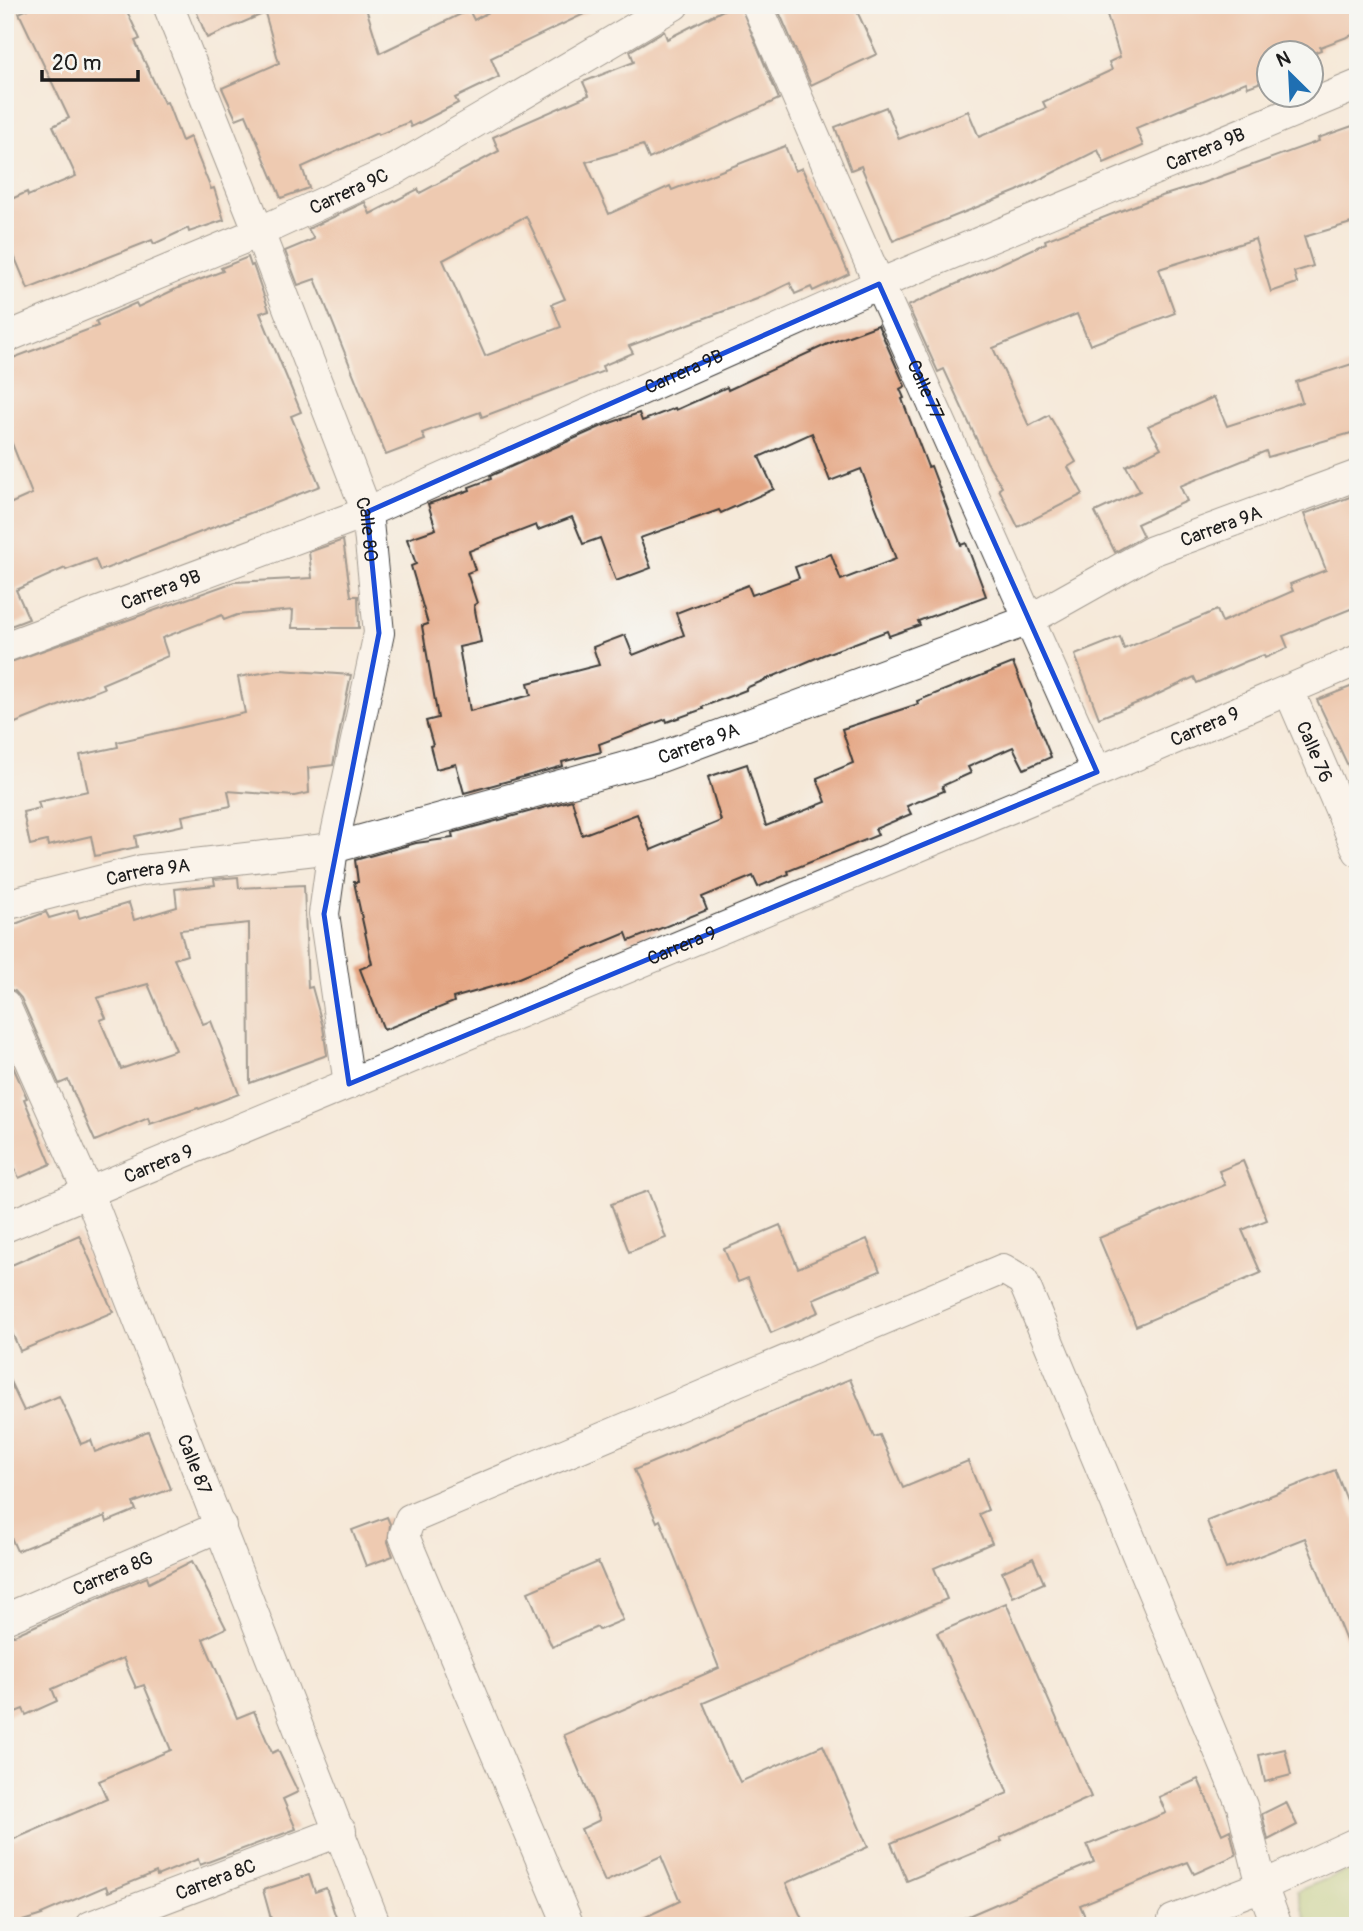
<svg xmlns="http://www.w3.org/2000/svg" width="1363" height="1931" font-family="Pangolin,sans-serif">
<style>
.green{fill:#a9c76e;stroke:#627245;stroke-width:2}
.building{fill:#e4a481;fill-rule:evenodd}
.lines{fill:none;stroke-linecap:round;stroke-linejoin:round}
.minor-casing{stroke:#3d3b38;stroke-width:32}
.minor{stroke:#fff;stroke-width:30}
.marked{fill:none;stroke:#1d4ed8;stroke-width:5;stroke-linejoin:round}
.labels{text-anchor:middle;stroke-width:6;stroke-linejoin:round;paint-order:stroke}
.street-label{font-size:19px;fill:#1c1c1c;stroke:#f6f6f2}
</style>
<rect width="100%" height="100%" fill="#f6f6f2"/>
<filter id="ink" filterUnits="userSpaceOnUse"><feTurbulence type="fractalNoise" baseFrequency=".0143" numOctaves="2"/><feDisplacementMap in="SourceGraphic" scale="14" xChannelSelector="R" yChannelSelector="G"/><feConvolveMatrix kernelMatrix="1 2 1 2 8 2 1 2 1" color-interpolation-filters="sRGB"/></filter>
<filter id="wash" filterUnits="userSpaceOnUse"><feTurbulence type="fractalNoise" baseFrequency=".00686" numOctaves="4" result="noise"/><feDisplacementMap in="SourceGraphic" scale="28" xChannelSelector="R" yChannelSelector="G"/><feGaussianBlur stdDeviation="1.57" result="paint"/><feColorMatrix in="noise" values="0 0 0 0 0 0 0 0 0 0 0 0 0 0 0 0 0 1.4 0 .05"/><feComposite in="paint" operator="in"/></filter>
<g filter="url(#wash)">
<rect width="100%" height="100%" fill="#f5e9d9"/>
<path class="green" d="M1358,1866V1926H1309L1297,1891Z"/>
<g id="blocks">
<g class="building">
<path d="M36,5H124L140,39L135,41L164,103L167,102L182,141L190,137L211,189L214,188L224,220L189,232L188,228L154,244L152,240L28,289L5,234V202L27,192L28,196L76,176L53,126L69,118L19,13Z"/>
<path d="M194,5H365L380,53L469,10L474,20L502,5H603L491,58L499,77L455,98L458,103L411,127L409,122L378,135L377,133L302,167L309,188L281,198L246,115L236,119L222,88L279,63L265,13L207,38Z"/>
<path d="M733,5H740L779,99L649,159L643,145L586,162L609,214L670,186L672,190L785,146L795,171L802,168L849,274L813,291L811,287L795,294L790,283L757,299L629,346L633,353L602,366L604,371L482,417L480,412L422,433L425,440L386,455L315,279L298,285L285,251L314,239L308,229L325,221L365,202L370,214L418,189L420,193L499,151L493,137L589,95L583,82L634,62L630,51L664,31L667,39ZM526,216L565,299L552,304L561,327L485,356L443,260Z"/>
<path d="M776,5H854L877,54L811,85Z"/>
<path d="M1104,5H1358V33L1320,47L1321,50L1311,54L1269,52V79L1248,87L1246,82L1136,128L1143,146L1104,163L1098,150L1017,191L893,241L861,166L851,170L835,127L886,107L899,139L968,111L979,137L1046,108L1043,102L1112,70L1109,62L1120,57Z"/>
<path d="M1358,124V221L1304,237L1313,266L1294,272L1297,283L1271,292L1255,239L1159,269L1175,313L1090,345L1077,314L993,348L1029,426L1049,415L1076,462L1068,467L1083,494L1018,527L999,489L1002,487L987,462L944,369L938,372L908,306L1046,243L1045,240L1149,200L1197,185L1319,141L1318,138Z"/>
<path d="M248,257L251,266L253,265L269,310L260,313L301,412L291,416L320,486L100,571L95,559L66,570L65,568L16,590L29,619L5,628V506L32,494L11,441L5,444V361L98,326L96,321L136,303L138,307L178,288L223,271L221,268Z"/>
<path d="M878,325L905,386L900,389L904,398L902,399L928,467L931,466L961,545L966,543L986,596L918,621L920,625L889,636L887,631L823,655L746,688V690L702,707L703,709L667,722L666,719L599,744L601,752L562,762L563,766L464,793L456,764L436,769L430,746L433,745L426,721L438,718L422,626L428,624L411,566L416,564L407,539L436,529L428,504L470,490L469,487L491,479L490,476L607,424L639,413L642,421L675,408L676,410L727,387L728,390L830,343ZM812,433L830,481L861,469L896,559L841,580L831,554L795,567L799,578L752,595L748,585L676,613L684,635L633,655L625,635L593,647L599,665L528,683L531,695L470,711L459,647L481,642L474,605L477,603L467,573L475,570L469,551L536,525L538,530L572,517L583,544L600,538L616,581L651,568L640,538L719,510L721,513L774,489L759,457Z"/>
<path d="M1358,362V431L1268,457L1266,451L1180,486L1187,501L1137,524L1143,536L1115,552L1095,512L1140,491L1126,466L1161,448L1148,426L1214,397L1227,426L1302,402L1296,382Z"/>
<path d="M1358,494V606L1283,636L1288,648L1265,658L1264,655L1247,661L1197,683L1194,677L1150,698L1099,718L1075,655L1120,637L1124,649L1217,610L1222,622L1293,591L1290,584L1326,570L1304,514Z"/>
<path d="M343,540L351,596H358L359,628H292L293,610L237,615L224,620L222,615L162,638L168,656L102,684L104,688L5,727V664L234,582L312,578L309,552Z"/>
<path d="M1013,663L1051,757L1024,769L1013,747L968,767L971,773L942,786L944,791L907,806L911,814L875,829L878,835L788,871L789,874L758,887L753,876L702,897L707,910L629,941L626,933L509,982L453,998L454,1002L384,1030L360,969L372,964L354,882H358L355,860L416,843L453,838L452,833L572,800L582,835L637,814L651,850L721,821L708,777L747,764L766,826L826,802L817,778L853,763L842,729L918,704L917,701Z"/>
<path d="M280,670L351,675L333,765L308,768L309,793L294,796L228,791L231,806L182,816L184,825L135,836L137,847L95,856L91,836L48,846L47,841L30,845L23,812L40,808L38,802L88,791L80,755L118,747L117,742L245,713L238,677Z"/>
<path d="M1358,684V787L1317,700Z"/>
<path d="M238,877L239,888L304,885L308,988L312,987L323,1027L327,1055L250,1083L249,923L180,930L187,955L174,959L203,1024L211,1021L239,1094L199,1109L198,1108L150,1124L148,1118L95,1141L68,1080L59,1084L21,998L15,991L5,988V928L46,912L49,918L77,910L79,918L129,903L134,920L177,907L175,889L215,885L214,879ZM148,984L176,1050L121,1069L100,1020L106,1018L97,998Z"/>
<path d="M5,1049L27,1098L24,1099L51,1164L19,1178L5,1147Z"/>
<path d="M1243,1161L1267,1220L1242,1230L1261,1273L1136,1326L1099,1238L1225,1185L1219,1171Z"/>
<path d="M648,1191L666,1238L629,1252L611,1204Z"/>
<path d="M780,1225L798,1268L867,1239L880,1271L813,1299L819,1312L771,1333L748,1278L738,1282L724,1249Z"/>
<path d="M79,1235L113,1312L20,1351L5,1317V1268Z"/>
<path d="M5,1371L24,1411L59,1396L81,1444L91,1440L95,1452L148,1431L171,1489L133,1503L136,1510L107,1522L105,1516L17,1551L5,1524Z"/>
<path d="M850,1379L874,1437L880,1435L903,1488L968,1461L988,1510L979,1514L992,1543L934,1568L947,1599L703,1703L728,1762L730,1761L740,1782L823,1745L868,1847L786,1883L805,1926H626L680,1901L661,1856L605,1882L581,1829L600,1820L564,1735L719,1668L660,1520L657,1522L634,1470Z"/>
<path d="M1335,1470L1358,1528L1356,1666L1305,1538L1226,1569L1207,1521Z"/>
<path d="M387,1517L390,1524L388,1542L393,1556L366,1566L352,1530Z"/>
<path d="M1033,1558L1044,1583L1013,1597L1002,1572Z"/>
<path d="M192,1561L226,1628L203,1639L237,1718L254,1711L272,1753L278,1750L298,1792L283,1799L296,1829L200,1865L198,1859L157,1876L156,1872L108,1892L106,1886L41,1914L42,1915L10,1925L5,1908V1843L107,1799L99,1781L171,1750L144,1685L136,1688L123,1658L52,1689L57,1701L26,1715L23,1709L5,1716V1639L147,1577L149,1583Z"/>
<path d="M598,1562L623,1620L599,1630L597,1627L552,1647L528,1592Z"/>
<path d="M1006,1603L1091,1797L1000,1838L1002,1841L907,1881L891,1843L1008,1793L937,1633Z"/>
<path d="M1285,1749L1291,1775L1265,1782L1259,1755Z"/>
<path d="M1198,1779L1222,1834L1230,1830L1236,1855L1194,1874L1188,1862L1080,1905L1089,1926H945L1094,1862L1087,1845L1166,1813L1159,1797Z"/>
<path d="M1286,1802L1297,1825L1268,1840L1262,1814Z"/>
<path d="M309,1875L315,1892L326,1888L339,1926H273L263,1890Z"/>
</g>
</g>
</g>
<g filter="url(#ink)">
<use href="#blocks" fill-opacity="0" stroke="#3d3b38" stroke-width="2"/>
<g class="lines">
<defs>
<g id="minor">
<path id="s1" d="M168,5L259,232L367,512L379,633L333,848L324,914L349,1084"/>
<path id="s2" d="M757,5L879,284L1097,772"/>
<path id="s3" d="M5,338L259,232L396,169L674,5"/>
<path id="s4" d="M5,647L367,512L879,284L1358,85"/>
<path id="s5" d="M1289,691L1358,851"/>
<path id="s6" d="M5,905L142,870L333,848L658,758L1029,620L1152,551L1358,475"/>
<path id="s7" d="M5,1005L89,1194L376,1926"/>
<path id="s8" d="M5,1227L1097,772L1358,660"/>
<path id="s9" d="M5,1619L221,1526"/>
<path id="s10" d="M91,1926L341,1831"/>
<path d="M569,1926L404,1536L410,1519L1003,1269L1023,1281L1242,1806L1262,1886L1277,1926"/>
<path d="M1175,1926L1173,1920L1262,1886L1358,1842"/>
</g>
</defs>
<use href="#minor" class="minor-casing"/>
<use href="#minor" class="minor"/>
</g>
</g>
<path d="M0 0H1363V1931H0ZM879,284L1097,772L349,1084L324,914L379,633L367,512Z" fill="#f5e9d9" fill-opacity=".55" fill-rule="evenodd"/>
<path class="marked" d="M879,284L1097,772L349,1084L324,914L379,633L367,512Z"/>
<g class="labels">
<g class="street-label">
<text dy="7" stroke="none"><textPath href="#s4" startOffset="1300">Carrera 9B</textPath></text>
<text dy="7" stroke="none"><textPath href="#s3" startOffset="374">Carrera 9C</textPath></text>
<text dy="7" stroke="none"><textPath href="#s4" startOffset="733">Carrera 9B</textPath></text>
<text dy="7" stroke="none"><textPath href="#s2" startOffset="420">Calle 77</textPath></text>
<text dy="7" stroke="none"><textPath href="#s6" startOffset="1281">Carrera 9A</textPath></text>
<text dy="7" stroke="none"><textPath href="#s1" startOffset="562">Calle 80</textPath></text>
<text dy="7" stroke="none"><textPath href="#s4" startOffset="166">Carrera 9B</textPath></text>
<text dy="7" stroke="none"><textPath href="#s8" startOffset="1300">Carrera 9</textPath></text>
<text dy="7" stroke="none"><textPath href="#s6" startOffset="714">Carrera 9A</textPath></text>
<text dy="7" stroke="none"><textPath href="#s5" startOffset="66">Calle 76</textPath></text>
<text dy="7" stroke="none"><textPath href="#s6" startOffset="147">Carrera 9A</textPath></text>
<text dy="7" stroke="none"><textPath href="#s8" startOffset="733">Carrera 9</textPath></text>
<text dy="7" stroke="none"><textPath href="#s8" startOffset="166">Carrera 9</textPath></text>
<text dy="7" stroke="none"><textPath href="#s7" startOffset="497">Calle 87</textPath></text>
<text dy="7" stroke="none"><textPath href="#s9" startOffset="117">Carrera 8G</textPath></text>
<text dy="7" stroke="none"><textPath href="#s10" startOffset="133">Carrera 8C</textPath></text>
</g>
</g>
<rect width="1363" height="1931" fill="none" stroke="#f6f6f2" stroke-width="28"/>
<g transform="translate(1290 74) rotate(336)"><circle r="33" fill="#f6f6f2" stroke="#9f9f9c" stroke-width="2"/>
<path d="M0-5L12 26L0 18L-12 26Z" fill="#1f6fb2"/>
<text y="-10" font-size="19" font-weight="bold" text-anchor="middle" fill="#1c1c1c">N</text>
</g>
<path d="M42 70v10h96v-10" fill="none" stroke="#1c1c1c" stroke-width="3.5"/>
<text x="52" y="70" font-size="21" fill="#1c1c1c" stroke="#f6f6f2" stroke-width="5" paint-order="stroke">20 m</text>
</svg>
